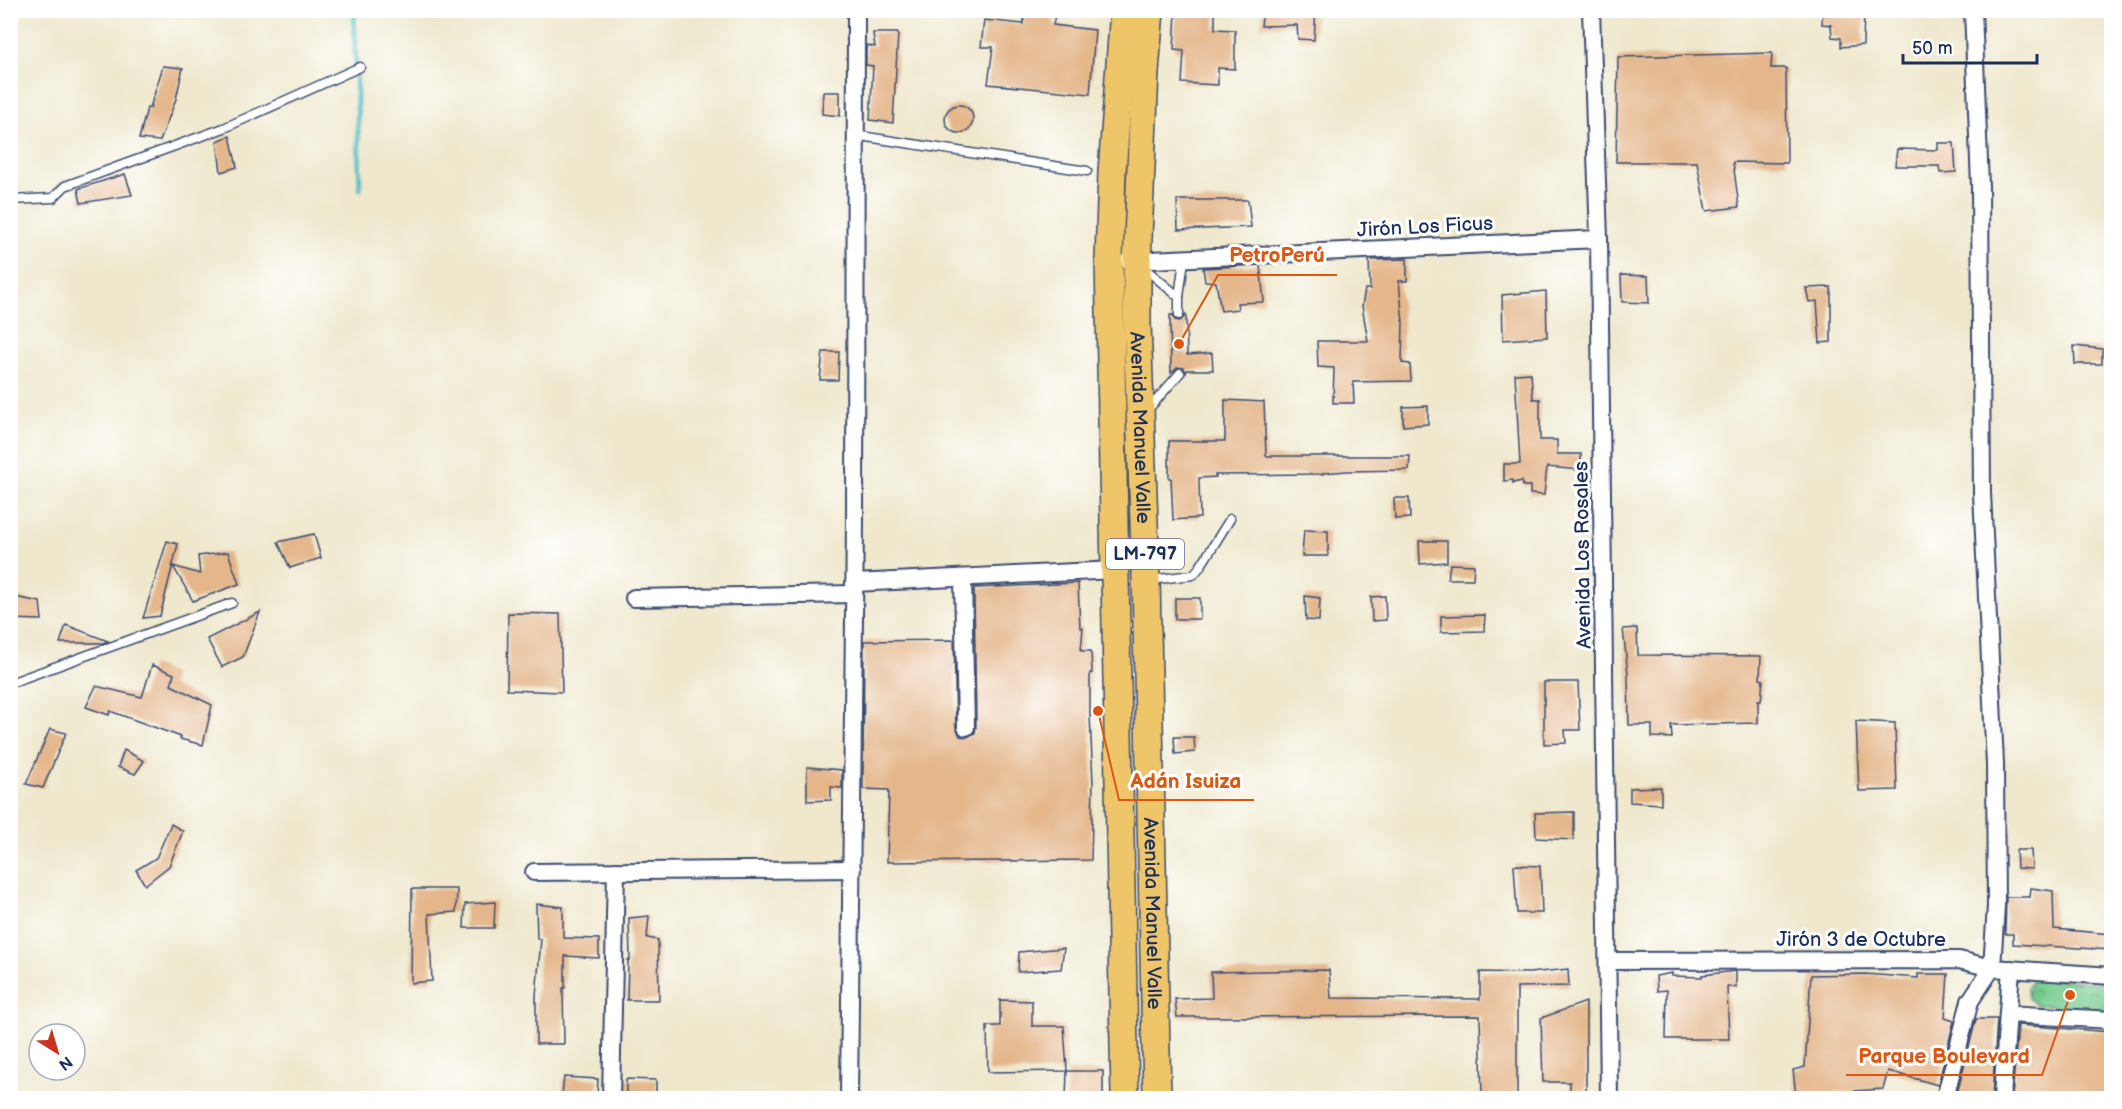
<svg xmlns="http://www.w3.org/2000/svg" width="2122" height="1109" font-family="'Balsamiq Sans',sans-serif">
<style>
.park{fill:url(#park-crowns);stroke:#487d76;stroke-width:1.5}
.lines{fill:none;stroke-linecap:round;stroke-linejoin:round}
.stream{stroke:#52becb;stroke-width:5}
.building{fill:#e4b68a}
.lane-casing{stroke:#3b4b6f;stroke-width:11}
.street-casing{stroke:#3b4b6f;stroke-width:20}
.primary-casing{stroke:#3b4b6f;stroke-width:30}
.lane{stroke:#fff;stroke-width:8}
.street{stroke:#fff;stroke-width:16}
.primary{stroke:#eec569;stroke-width:27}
.labels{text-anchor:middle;stroke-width:6;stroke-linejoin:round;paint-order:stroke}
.shield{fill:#fff;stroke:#5f6d8e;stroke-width:1.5}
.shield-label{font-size:18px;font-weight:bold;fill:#1b2f5e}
.street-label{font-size:20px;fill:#1b2f5e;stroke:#fff}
.leader{fill:none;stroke:#de5710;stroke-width:2}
.callout-dot{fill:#de5710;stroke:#fff;stroke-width:2}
.callout-label{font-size:21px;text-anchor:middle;font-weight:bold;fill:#de5710;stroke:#fff;stroke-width:6;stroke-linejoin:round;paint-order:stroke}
</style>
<defs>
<pattern id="park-crowns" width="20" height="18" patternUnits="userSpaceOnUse" patternTransform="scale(1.5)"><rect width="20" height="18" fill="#76cb8e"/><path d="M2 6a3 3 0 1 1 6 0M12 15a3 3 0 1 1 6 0" fill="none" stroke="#60a577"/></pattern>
</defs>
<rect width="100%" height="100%" fill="#fff"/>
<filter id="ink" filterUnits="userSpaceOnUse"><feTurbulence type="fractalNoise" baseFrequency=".0167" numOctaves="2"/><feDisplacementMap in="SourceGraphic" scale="12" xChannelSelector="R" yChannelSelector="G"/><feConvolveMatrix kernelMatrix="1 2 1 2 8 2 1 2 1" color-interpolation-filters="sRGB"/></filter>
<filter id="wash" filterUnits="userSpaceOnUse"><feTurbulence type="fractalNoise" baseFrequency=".008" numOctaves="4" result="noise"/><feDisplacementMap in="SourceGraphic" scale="24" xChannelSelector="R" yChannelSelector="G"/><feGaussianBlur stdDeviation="1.35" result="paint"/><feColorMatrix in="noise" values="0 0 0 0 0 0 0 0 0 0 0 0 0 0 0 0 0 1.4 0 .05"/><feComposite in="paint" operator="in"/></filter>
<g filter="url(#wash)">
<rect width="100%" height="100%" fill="#efe8cd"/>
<path class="park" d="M2035,978L2111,983V1011L2036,1005L2028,998L2027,988Z"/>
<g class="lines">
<path class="stream" d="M354,10L360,189"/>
</g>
<g id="blocks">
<g class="building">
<path d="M1027,10H1056L1053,25L1095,30L1090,94L988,84L993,47H981L984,20L1023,24Z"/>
<path d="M1176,10H1215V29L1235,30V69L1218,68V85L1182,83L1184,51L1174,50Z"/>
<path d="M1263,10H1316L1314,40L1298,39L1297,25L1261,26Z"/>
<path d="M1823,10H1864L1863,45L1841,47V38L1832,37L1831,25L1822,24Z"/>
<path d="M873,33H898L893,123L870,120L873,66L866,65V49L867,45L875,47Z"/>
<path d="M1772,53L1771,68H1786L1787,163L1733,162L1739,207L1706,211L1697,162H1616L1618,57Z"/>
<path d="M163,66L183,68L176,99L160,141L139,139L147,108H150Z"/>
<path d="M823,92H840V116L822,114Z"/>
<circle cx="959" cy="119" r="14"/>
<path d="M230,136L237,167L221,172L217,141Z"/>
<path d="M1938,143H1954L1956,172L1940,173L1939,166H1895L1897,149L1938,150Z"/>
<path d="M125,174L132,195L81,203L78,189Z"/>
<path d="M1177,200H1248L1251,227L1178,230Z"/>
<path d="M1407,259V281H1399L1403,323L1402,363L1410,364L1411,381L1353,382L1354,403H1333L1334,368L1318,367L1317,341H1368L1362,306L1365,289H1370L1369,260Z"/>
<path d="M1260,265L1264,302L1237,303L1238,309L1221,311L1216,282L1205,281L1203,268Z"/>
<path d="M1621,275L1648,276L1649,303L1622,302Z"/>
<path d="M1831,287V342L1820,343L1817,301L1809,302L1806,288Z"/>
<path d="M1546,291L1547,337L1503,340L1502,295Z"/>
<path d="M1170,315H1173L1175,320L1180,321L1186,315L1187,355L1212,353L1213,370H1187L1186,373L1184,368L1178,367L1171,373Z"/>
<path d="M2074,346L2102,349V364H2075Z"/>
<path d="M823,352H839L838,380H820Z"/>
<path d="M1531,373L1533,399H1540V440H1557V454H1581V470L1547,467L1544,495L1530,494V486H1523L1522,481L1513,483V480L1504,481V464H1520L1515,374Z"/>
<path d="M1225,400L1264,402L1266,456H1410L1409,470L1347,471L1323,473V474L1215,475L1216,477L1199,478L1200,518L1173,520L1171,478H1169V441H1225Z"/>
<path d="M1428,406V424L1403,426V407Z"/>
<path d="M1394,498H1409L1410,518L1395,519Z"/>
<path d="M1304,530L1328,531V556H1302Z"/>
<path d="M314,534L321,558L290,568L278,542Z"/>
<path d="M167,541L178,544L160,616L143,618Z"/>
<path d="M1419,541H1447V562L1420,564Z"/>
<path d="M228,552L239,584L193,601L173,566L200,574L198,556Z"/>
<path d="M1450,564L1474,565L1473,579H1448Z"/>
<path d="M1078,583L1080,628L1083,627L1081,651H1091L1092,673H1090V715L1093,783L1091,860L887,862L889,790L863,789L864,641L954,640L956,727L960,736L967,737L975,733L976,727L974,588Z"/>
<path d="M10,596L40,602L42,620L10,619Z"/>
<path d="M1305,596L1320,598L1319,621L1306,620Z"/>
<path d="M1385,596L1386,620L1372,621L1371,597Z"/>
<rect x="1175" y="598" width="25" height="21"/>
<path d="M260,612L243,657L222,667L207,639Z"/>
<path d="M508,613L560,614L562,692L507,690Z"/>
<path d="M1485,615L1484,631L1441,632V616Z"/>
<path d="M66,625L108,641L103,643H60Z"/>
<path d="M1637,628L1638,655L1761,656L1760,679L1763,680L1761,701H1758V723L1671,725L1672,738L1652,737V725H1629L1628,674L1623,629Z"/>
<path d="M152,665L174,674L171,685L212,705L203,745L180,739L181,737L110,711L109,715L86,707L96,686L142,697Z"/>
<path d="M1544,682H1578L1580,730H1565L1566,743L1544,744Z"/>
<path d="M1856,721L1895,723L1897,790L1859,791Z"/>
<path d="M50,729L66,733L43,788L26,784Z"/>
<path d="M1174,737H1194L1195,752L1175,754Z"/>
<path d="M124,750L144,761L135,774L118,767Z"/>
<path d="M807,767L842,770V788L831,787V800L807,801Z"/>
<path d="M1661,787V804L1630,802V788Z"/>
<path d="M1574,812V840L1536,838L1535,813Z"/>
<path d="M171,824L183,831L169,866L145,885L136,870L156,858Z"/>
<path d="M2016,850H2031L2032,869L2017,868Z"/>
<path d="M1514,865L1540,866L1542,913H1517Z"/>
<path d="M2031,888L2053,891L2054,929L2112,934V950L2013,944V934H2005L2006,897H2030Z"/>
<path d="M412,889H457L456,912L429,914L432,981L411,983Z"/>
<path d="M495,902L494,928H464L465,904Z"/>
<path d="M536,904L563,907V938L599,939V958L565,956V988H563L564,1044H536V996L541,939H537Z"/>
<path d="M649,916L647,938L658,940L659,1000H627L628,960H630L629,918Z"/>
<path d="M1064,948L1061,969L1018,972L1019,952Z"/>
<path d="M1568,969L1569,986L1517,987V1098H1482L1480,1016L1177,1017L1175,999L1212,998L1211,972L1329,970L1331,998L1480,999V972L1529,973Z"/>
<path d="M1736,971V987H1727L1729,1039H1666L1667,990L1657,991L1656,976L1672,973V976L1702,977V975Z"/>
<path d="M1865,974L1918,978V974H1948L1945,1018L1954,1021L1938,1085L1888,1071L1883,1089L1796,1095L1793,1070L1805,1067L1811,975Z"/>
<path d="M1000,1000L1032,1001V1026H1064L1067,1071L988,1072L987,1026H1000Z"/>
<path d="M1586,1002V1094L1570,1095V1082H1543L1541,1018Z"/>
<path d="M1976,1019H1997L1992,1098H1956Z"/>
<path d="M2018,1025L2112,1032V1098H2012Z"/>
<path d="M1067,1071H1103V1098H1066Z"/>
<path d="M564,1077L598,1079L597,1096H593L592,1098H565V1095H562Z"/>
<path d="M626,1079L656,1080V1098H626Z"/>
</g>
</g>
</g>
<g filter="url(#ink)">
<use href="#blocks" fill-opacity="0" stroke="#3b4b6f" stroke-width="1.5"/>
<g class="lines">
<defs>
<g id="lane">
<path d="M854,135L1087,171"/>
<path d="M10,200L53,198L65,186L224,128L360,67"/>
<path d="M1142,266L1179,297V315"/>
<path d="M1179,297L1184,260"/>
<path d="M1147,411L1180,373"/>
<path d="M1150,580L1193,575L1200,567L1230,519"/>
<path d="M10,683L232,603"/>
</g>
<g id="street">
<path d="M1591,10L1599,239L1609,1098"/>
<path d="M1129,261L1599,239"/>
<path d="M963,578L966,727"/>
<path d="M854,583L1115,570"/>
<path d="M634,598L854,594"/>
<path d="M534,872L852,869"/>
<path d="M1608,961L1959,960L1992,968L2112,976"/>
<path d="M2008,1014L2112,1020"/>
<path d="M611,1098L616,871"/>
<path d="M849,1098L855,522L856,10"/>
<path d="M1945,1098L1970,1001L1992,968L1996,906L1995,764L1982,493L1980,186L1973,10"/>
<path d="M2002,1098L2011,969"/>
</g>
<g id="primary">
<path d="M1124,10L1112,172L1109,260L1125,1098"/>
<path id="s1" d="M1150,10L1145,72L1137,262V322L1146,580L1157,1098"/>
</g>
</defs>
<use href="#lane" class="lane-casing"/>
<use href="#street" class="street-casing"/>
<use href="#primary" class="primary-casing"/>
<use href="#lane" class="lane"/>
<use href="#street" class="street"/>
<use href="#primary" class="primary"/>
</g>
</g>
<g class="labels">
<rect class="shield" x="1106" y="539" width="78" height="30" rx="4.5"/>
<g class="shield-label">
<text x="1145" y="560">LM-797</text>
</g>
<g class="street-label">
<text transform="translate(1425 226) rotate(-3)" y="7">Jirón Los Ficus</text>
<text dy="7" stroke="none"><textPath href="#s1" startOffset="418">Avenida Manuel Valle</textPath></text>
<text transform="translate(1582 555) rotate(-91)" y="7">Avenida Los Rosales</text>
<text dy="7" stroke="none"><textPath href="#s1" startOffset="904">Avenida Manuel Valle</textPath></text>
<text x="1861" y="946">Jirón 3 de Octubre</text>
</g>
</g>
<path class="leader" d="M1179 344L1218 275H1337M1098 711L1119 800H1254M2070 995L2042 1075H1846"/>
<g class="callout-dot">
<circle cx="1179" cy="344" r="6"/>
<circle cx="1098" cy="711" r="6"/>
<circle cx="2070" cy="995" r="6"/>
</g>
<g class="callout-label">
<text x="1277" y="262">PetroPerú</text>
<text x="1186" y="788">Adán Isuiza</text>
<text x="1944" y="1063">Parque Boulevard</text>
</g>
<rect width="2122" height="1109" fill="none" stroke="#fff" stroke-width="36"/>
<g transform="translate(57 1052) rotate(143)"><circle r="28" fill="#ffffff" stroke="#a4acbf" stroke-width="1.5"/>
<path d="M0-4.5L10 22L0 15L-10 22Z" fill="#c8321e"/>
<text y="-9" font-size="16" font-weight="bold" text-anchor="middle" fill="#1b2f5e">N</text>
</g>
<path d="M1903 54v9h134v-9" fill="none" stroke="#1b2f5e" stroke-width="3"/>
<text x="1912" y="54" font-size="18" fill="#1b2f5e" stroke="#ffffff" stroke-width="4.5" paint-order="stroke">50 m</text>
</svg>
